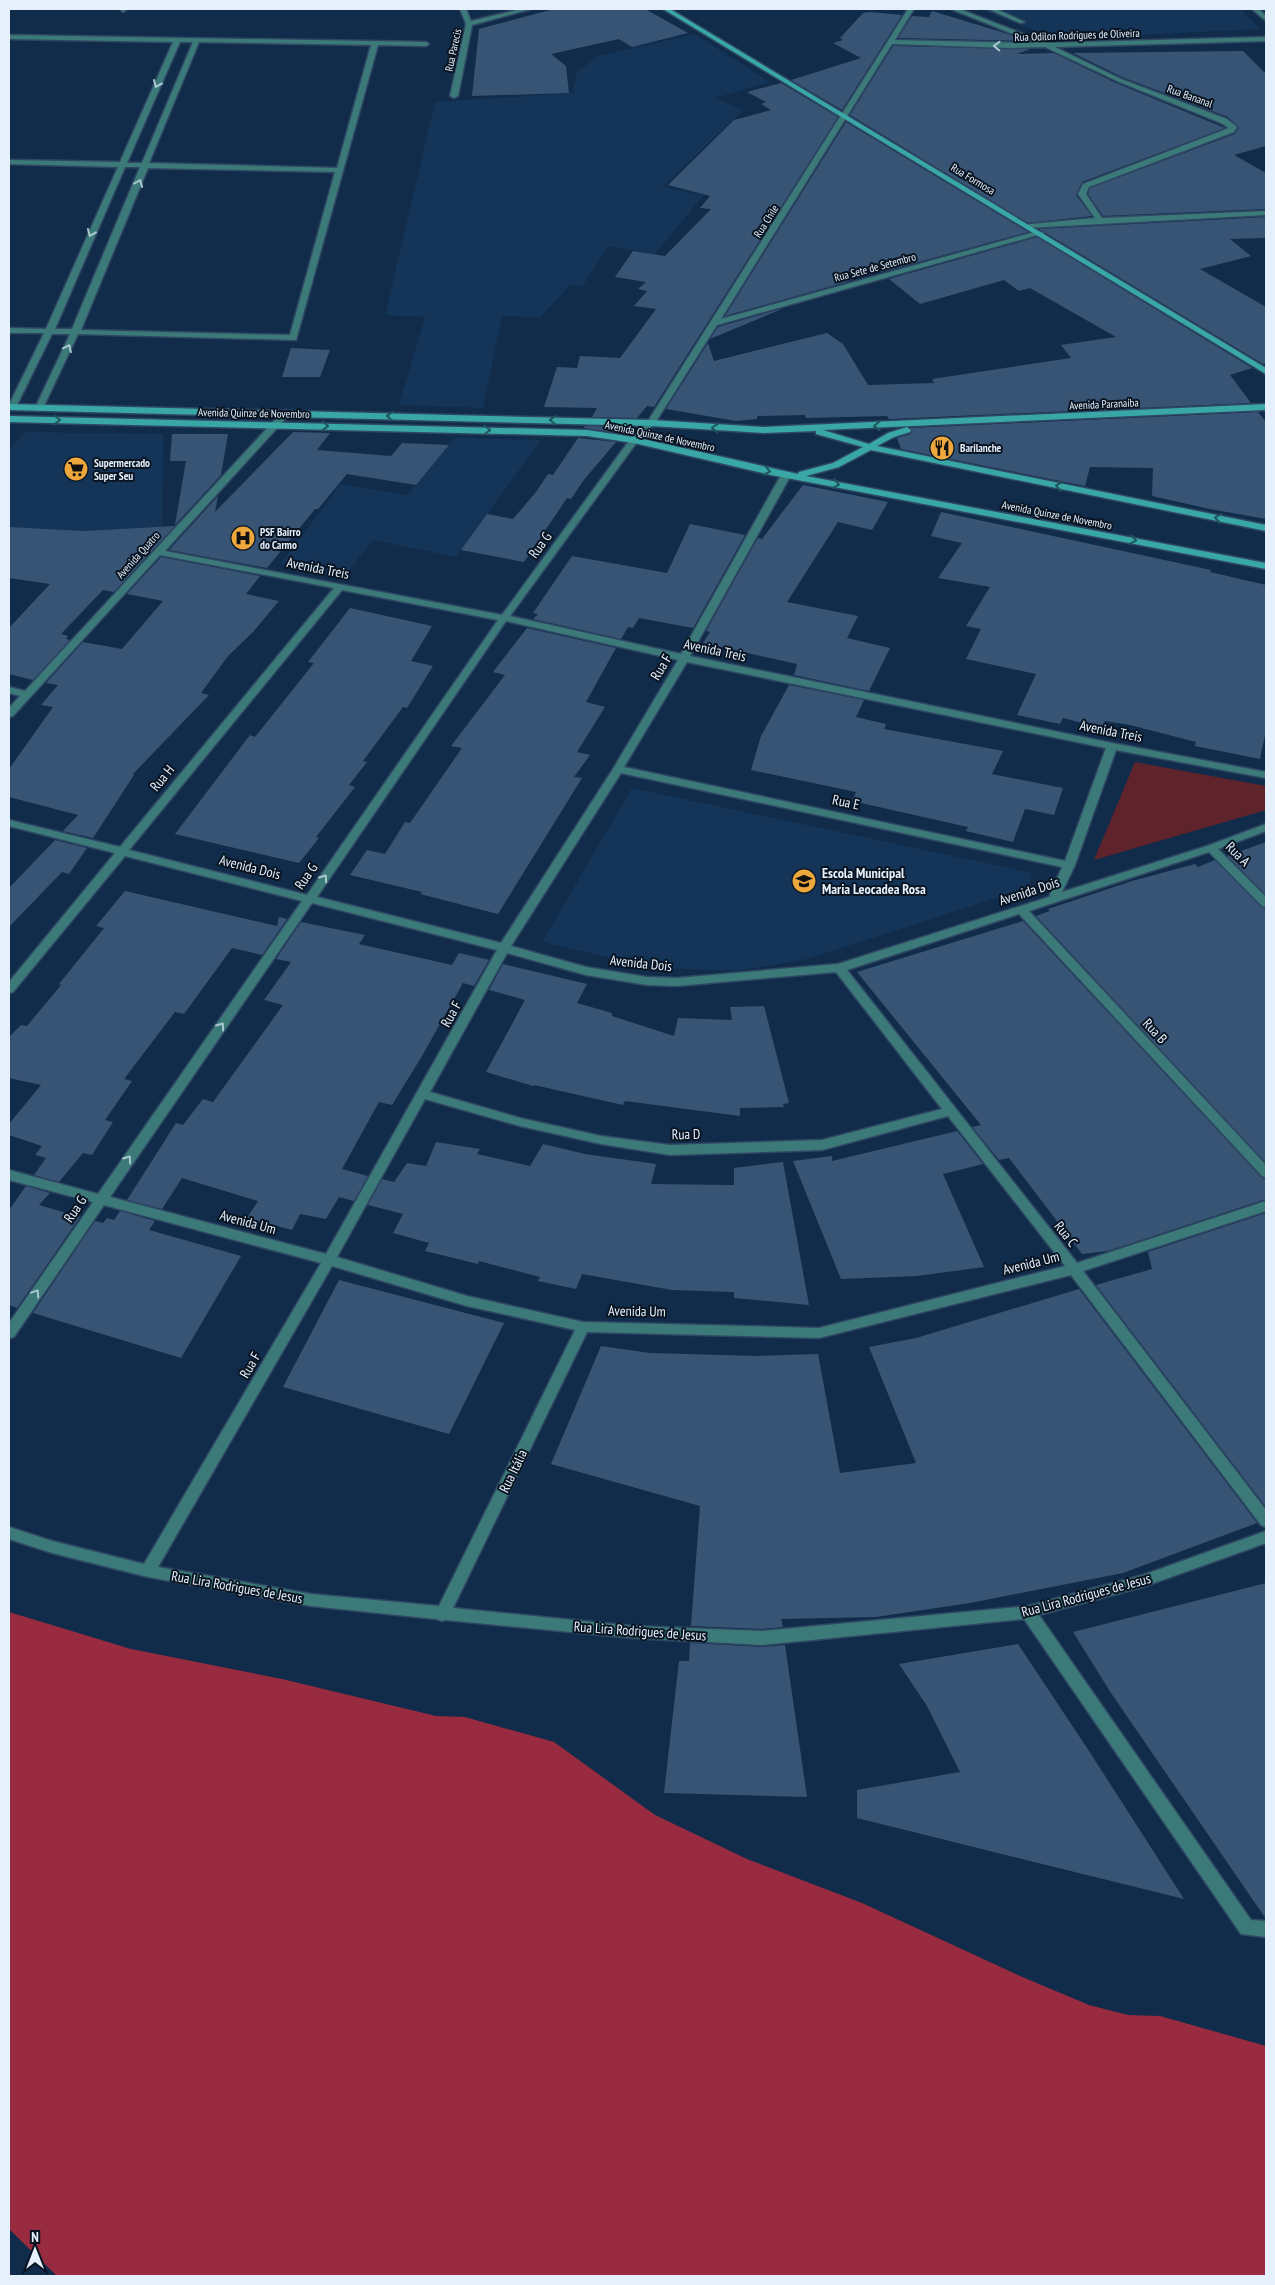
<svg xmlns="http://www.w3.org/2000/svg" width="1275" height="2285" font-family="'PT Sans Narrow',sans-serif">
<style>
.built{fill:#143458}
.green{fill:#5f232c}
.forest{fill:#982b40}
.building{fill:#385475}
.lines{fill:none;stroke-linecap:round;stroke-linejoin:round}
.lane-casing{stroke:#2f4763;stroke-width:3}
.street-casing{stroke:#2f4763;stroke-width:3}
.secondary-casing{stroke:#2f4763;stroke-width:3}
.lane{fill:#3b7a79;fill-rule:evenodd}
.street{fill:#3b7a79;fill-rule:evenodd}
.secondary{fill:#38a7a5;fill-rule:evenodd}
.oneway{stroke:#aac7ce}
.oneway2{stroke:#1e565d}
.labels{text-anchor:middle;stroke-width:4;stroke-linejoin:round;paint-order:stroke}
.far-street-label{font-size:11px;fill:#e6f0fc;stroke:#091422}
.far-poi-label{font-size:11px;font-weight:bold;fill:#e6f0fc;stroke:#091422;text-anchor:start}
.street-label{font-size:14px;fill:#e6f0fc;stroke:#091422}
.poi-label{font-size:14px;font-weight:bold;fill:#e6f0fc;stroke:#091422;text-anchor:start}
</style>
<rect width="100%" height="100%" fill="#112c4a"/>
<g class="built">
<path d="M979,9H1240L1260,29L1058,39Z"/>
<path d="M695,34L770,82L716,98L743,110L663,187L704,195L655,254L608,246L582,287L570,285L540,318L502,316L483,408L399,405L425,317L385,315L435,102L573,93L576,73L597,56Z"/>
<path d="M26,432L163,434L162,527L84,531L9,528V449Z"/>
<path d="M455,438L541,440L456,557L373,540L344,577L281,563L341,484L407,495Z"/>
<path d="M632,788L1033,873L1028,888L807,959L737,971L656,968L542,942Z"/>
</g>
<path class="green" d="M1135,762L1266,786V810L1094,860Z"/>
<path class="forest" d="M9,1612L131,1649L282,1679L436,1716L465,1717L554,1742L655,1815L747,1859L862,1903L1020,1976L1089,2005L1128,2015L1160,2016L1266,2046V2276H57L9,2229Z"/>
<g class="building">
<path d="M554,9H645L688,33L632,47L619,39L551,54L566,66L569,93L472,96L479,29Z"/>
<path d="M932,11L1008,34L1025,41L898,38L912,16L929,17Z"/>
<path d="M870,12L902,15L842,110L791,80L861,58L833,43L843,40L840,38L863,13Z"/>
<path d="M893,46L1030,49L1017,54L1054,53L1116,83L1225,128L1082,182L1076,195L1092,216L1028,223L850,115Z"/>
<path d="M1243,51L1266,74V146L1234,155L1266,173V209L1103,216L1088,194L1090,188L1235,134L1239,127L1228,117L1122,77L1073,53Z"/>
<path d="M781,83L838,117L654,407L647,406L637,418L592,417L597,408L544,407L557,367L577,368L580,356L620,358L656,309L634,306L647,291L638,289L646,282L615,277L633,251L665,256L711,209L700,208L710,196L668,185L734,120L771,110L761,104L766,102L747,92Z"/>
<path d="M846,122L1028,232L882,272L877,269L843,283L725,316Z"/>
<path d="M1266,217V238L1230,239L1251,256L1200,269L1266,307V363L1263,364L1039,229Z"/>
<path d="M1037,237L1252,368L1230,375L1251,403L889,419L887,416L806,418L805,415L757,416V419L736,421L666,409L708,343L714,361L827,333L843,344L868,385L934,383L932,379L1071,358L1061,345L1116,337L1030,288L1019,291L1004,280L920,304L889,279Z"/>
<path d="M784,308L710,339L718,327Z"/>
<path d="M291,348L330,350L320,377H282Z"/>
<path d="M1258,412L1266,422V519L1210,509L1152,496L1153,468L1090,467L1085,486L901,449L897,438L911,434V428Z"/>
<path d="M585,426L629,427L624,434L584,428Z"/>
<path d="M293,432L330,433L317,450L391,456L402,443L449,445L416,485L347,474L318,509H315L267,568L169,550L218,496L215,512Z"/>
<path d="M172,434H228L221,475L175,525L186,461H170Z"/>
<path d="M578,438L616,442L583,481L571,499L567,498L524,562L461,550L487,514L513,519L536,492L548,474L553,475Z"/>
<path d="M803,485L888,502L872,530L838,522L787,602L858,616L847,638L890,648L869,691L794,675L797,664L703,643L710,632L706,631L758,538L762,539Z"/>
<path d="M941,512L1211,570L1210,572L1266,585V730L1260,759L1195,746L1196,742L1130,725L1105,721L1102,728L1063,718L1060,724L1017,715L1036,674L966,659L981,629L966,626L990,587L938,578L962,543L931,536Z"/>
<path d="M690,524L745,535L693,628L639,618L633,628L628,627L621,639L533,619L538,614L533,613L572,556L667,573Z"/>
<path d="M175,526L114,592L103,590L61,634L68,636L66,639L70,640L33,680L9,674V628L50,584L9,578V527L84,531Z"/>
<path d="M161,557L260,576L246,594L279,601L253,632L228,656L201,693L209,695L133,774L134,775L93,838L63,831L78,815L9,797V769L53,707L41,705L58,685L46,683L83,642L122,649L163,601L127,594Z"/>
<path d="M350,608L432,626L411,661L433,666L407,708L403,707L363,761L367,762L349,785L355,787L316,837L319,838L299,863L175,834L250,735L255,737L314,663L308,662Z"/>
<path d="M527,628L616,648L586,702L605,707L577,752L590,755L574,777L582,778L498,914L420,894L422,892L350,875L367,850L385,854L405,822L410,823L462,748L451,746L505,675L493,672Z"/>
<path d="M789,685L864,700L856,717L886,724L884,729L1003,751L992,774L1063,788L1054,815L1025,809L1013,842L966,831L968,827L852,801L856,792L751,770L761,736Z"/>
<path d="M55,840L87,848L69,874L62,872L9,927V888Z"/>
<path d="M1266,842V895L1227,856Z"/>
<path d="M1215,860L1261,907L1266,909V1163L1036,916L1050,911L1048,909L1132,881L1195,864L1198,867Z"/>
<path d="M125,891L277,926L279,917L287,919L262,955L232,948L184,1014L175,1012L124,1079L132,1081L105,1120L113,1122L92,1155L83,1153L59,1182L34,1175L46,1158L35,1155L42,1146L9,1135V1124L41,1085L9,1078V1037L21,1025L27,1026L61,985L59,984L104,928L96,926Z"/>
<path d="M1023,921L1261,1177L1266,1180V1199L1108,1251L1082,1254L1009,1158L999,1160L972,1127L981,1125L857,972Z"/>
<path d="M301,922L365,935L359,944L452,965L459,953L489,960L474,986L463,983L422,1056L392,1105L379,1102L342,1169L368,1176L354,1201L339,1197L326,1219L300,1214L292,1230L247,1218L258,1201L182,1178L162,1209L127,1200L176,1123L183,1125L203,1099L213,1102L283,1005L264,1000L291,962L276,959Z"/>
<path d="M503,964L587,984L577,1003L612,1013V1016L674,1036L678,1018L732,1020L730,1007L764,1006L789,1103L783,1104L784,1107L740,1108V1116L625,1101L623,1105L534,1085L533,1086L486,1072L525,1000L489,990Z"/>
<path d="M957,1131L983,1164L943,1174L984,1267L917,1276L841,1279L793,1161L832,1156V1161Z"/>
<path d="M436,1142L480,1149L477,1154L530,1166L543,1144L585,1154L656,1164L651,1184L734,1185V1168L783,1162L809,1305L734,1298V1292L672,1290L582,1274L576,1289L538,1281L540,1277L479,1261L478,1264L425,1251L429,1243L393,1233L403,1214L368,1205L382,1179L394,1182L407,1163L426,1166Z"/>
<path d="M26,1186L50,1193L39,1205L80,1217L17,1308L9,1305V1210Z"/>
<path d="M120,1211L155,1221L149,1230L241,1256L181,1358L33,1313L95,1221L103,1223L107,1218L114,1220Z"/>
<path d="M1266,1213V1507L1096,1285L1152,1269L1148,1252Z"/>
<path d="M339,1280L504,1323L449,1434L283,1387Z"/>
<path d="M1079,1289L1257,1523L1123,1573L970,1603L876,1617L781,1619L783,1627L762,1629L691,1626L700,1506L551,1464L601,1346L650,1353L757,1356L818,1354L840,1473L916,1463L869,1347L916,1338Z"/>
<path d="M1266,1583V1919L1111,1693L1073,1632Z"/>
<path d="M690,1643L762,1647L785,1645L807,1797L664,1793L679,1661H689Z"/>
<path d="M1018,1644L1089,1751L1184,1899L857,1818V1790L960,1772L927,1706L899,1664Z"/>
</g>
<g class="lines">
<defs>
<path id="lane" d="M988,9H996L1025,22L1020,23Z"/>
<g id="street">
<path d="M120,9H126V10L123,12Z"/>
<path d="M460,9H466L471,21L521,9H531L472,25L458,96L454,98L450,96L466,24Z"/>
<path d="M908,9H914L895,40L1035,43L951,9H959L1047,43L1266,37V41L1055,47L1121,79L1227,119L1237,127L1234,132L1089,187L1086,194L1102,218L1266,211V215L1027,228L1026,226L1030,224L1095,218L1078,194L1083,184L1229,128L1221,123L1117,81L1045,47L1011,48L892,44L721,319L1038,231L1045,233L717,325L655,423L637,442L510,616L681,654L781,475L786,472L791,475L690,656L1112,743L1266,772V778L1116,750L1075,865L1062,892L1207,846L1266,824V831L1218,849L1266,897V907L1262,906L1209,852L1029,911L1266,1165V1178L1262,1176L1019,914L847,970L1077,1263L1266,1201V1211L1083,1271L1266,1510V1527L1261,1525L1071,1275L819,1338L587,1332L453,1608L633,1626L762,1631L1028,1606L1143,1575L1266,1531V1543L1143,1587L1039,1615L1251,1920L1266,1921V1937L1241,1934L1024,1619L762,1645L633,1638L446,1620L442,1621L436,1619L311,1606L148,1577L52,1553L9,1539V1527L52,1541L144,1564L321,1263L104,1205L14,1337L9,1338V1323L93,1202L9,1180V1170L98,1194L302,901L125,856L13,992L9,993V982L115,853L9,826V820L120,847L334,588L160,555L13,716L9,717V708L20,696L9,693V687L25,691L283,411L286,410L290,413L289,415L165,551L502,615L631,438L648,421ZM342,590L498,620L307,895L129,850ZM506,621L678,660L613,769L501,943L317,897ZM687,662L1106,748L1065,861L624,767ZM621,773L1062,867L1049,897L838,964L677,978L647,977L586,967L511,946ZM312,903L497,950L326,1254L110,1197ZM507,953L586,975L647,985L677,986L836,972L942,1109L822,1140L670,1145L601,1136L520,1118L430,1092ZM425,1099L520,1126L601,1144L670,1155L822,1150L948,1116L1065,1266L819,1328L583,1322L467,1296L337,1257ZM332,1266L467,1306L575,1330L439,1606L311,1594L158,1567Z"/>
<path d="M1252,9H1259L1266,16V21Z"/>
<path d="M9,35L426,42L429,44L426,46L378,45L296,340L78,334L43,408L39,411L35,408L70,334H52L16,407L12,410L9,409V405L44,333H9V328L46,329L118,167L9,164V160L120,162L173,42L9,39ZM180,42H193L142,163H127ZM199,42L371,45L337,168L149,163ZM125,167H140L72,329H55ZM148,168L335,172L290,335L81,330Z"/>
</g>
<g id="secondary">
<path d="M663,9H670L1266,368V374Z"/>
<path d="M9,404L651,420L764,427L1266,404V410L823,430L869,444L888,433L907,427L911,430L910,432L894,437L877,446L1266,525V531L871,450L839,467L806,476L1266,563V569L771,475L634,443L587,436L9,422V416L587,430L634,437L798,474L799,472L833,463L863,447L816,434V431L764,433L651,426L9,410Z"/>
</g>
</defs>
<use href="#lane" class="lane-casing"/>
<use href="#street" class="street-casing"/>
<use href="#secondary" class="secondary-casing"/>
<use href="#lane" class="lane"/>
<use href="#street" class="street"/>
<use href="#secondary" class="secondary"/>
</g>
<defs><path id="oneway-chevron" d="M-2-3.5L2.5 0L-2 3.5" fill="none" stroke-width="1.6" stroke-linecap="round" stroke-linejoin="round" transform="scale(1.25)"/></defs>
<g class="oneway">
<use href="#oneway-chevron" transform="translate(997 46) rotate(-178)"/>
<use href="#oneway-chevron" transform="translate(157 84) rotate(114)"/>
<use href="#oneway-chevron" transform="translate(139 183) rotate(-67)"/>
<use href="#oneway-chevron" transform="translate(91 233) rotate(113)"/>
<use href="#oneway-chevron" transform="translate(68 348) rotate(-64)"/>
<use href="#oneway-chevron" transform="translate(324 878) rotate(-55)"/>
<use href="#oneway-chevron" transform="translate(221 1026) rotate(-55)"/>
<use href="#oneway-chevron" transform="translate(128 1159) rotate(-55)"/>
<use href="#oneway-chevron" transform="translate(36 1293) rotate(-56)"/>
</g>
<g class="oneway2">
<use href="#oneway-chevron" transform="translate(390 416) rotate(-178)"/>
<use href="#oneway-chevron" transform="translate(57 420) rotate(1)"/>
<use href="#oneway-chevron" transform="translate(553 420) rotate(-178)"/>
<use href="#oneway-chevron" transform="translate(325 426) rotate(2)"/>
<use href="#oneway-chevron" transform="translate(877 426) rotate(177)"/>
<use href="#oneway-chevron" transform="translate(715 428) rotate(-176)"/>
<use href="#oneway-chevron" transform="translate(487 430) rotate(2)"/>
<use href="#oneway-chevron" transform="translate(767 471) rotate(12)"/>
<use href="#oneway-chevron" transform="translate(836 484) rotate(11)"/>
<use href="#oneway-chevron" transform="translate(1059 486) rotate(-169)"/>
<use href="#oneway-chevron" transform="translate(1218 518) rotate(-169)"/>
<use href="#oneway-chevron" transform="translate(1133 540) rotate(11)"/>
</g>
<defs>
<symbol id="restaurant-disc" viewBox="-11 -11 22 22"><circle r="9.5" fill="#eea73c" stroke="#091422"/><path d="M-5-6h1v4h1v-4h1v4h1v-4h1v5L-1.5 .5V6h-2V.5L-5-1ZM5-6V6H3V1.5H1.5Q1.5-4 5-6Z" fill="#111"/></symbol>
<symbol id="supermarket-disc" viewBox="-11 -11 22 22"><circle r="9.5" fill="#eea73c" stroke="#091422"/><path d="M-6-5.5h2.5l.6 2H6L4.5 2H-2.5L-4.4-4H-6ZM-1.5 3.2a1.3 1.3 0 1 0 .1 0ZM3 3.2a1.3 1.3 0 1 0 .1 0Z" fill="#111"/></symbol>
<symbol id="hospital-disc" viewBox="-11 -11 22 22"><circle r="9.5" fill="#eea73c" stroke="#091422"/><path d="M-5-5h3v3.5h4V-5h3V5h-3V1.5h-4V5h-3Z" fill="#111"/></symbol>
<symbol id="school-disc" viewBox="-11 -11 22 22"><circle r="9.5" fill="#eea73c" stroke="#091422"/><path d="M0-5L7-2L0 1L-7-2ZM-4 1L0 2.5L4 1V4Q0 6-4 4Z" fill="#111"/></symbol>
</defs>
<g fill-rule="evenodd">
<use href="#restaurant-disc" x="928" y="434" width="28" height="28"/>
<use href="#supermarket-disc" x="62" y="455" width="28" height="28"/>
<use href="#hospital-disc" x="229" y="524" width="28" height="28"/>
<use href="#school-disc" x="790" y="867" width="28" height="28"/>
</g>
<g class="labels">
<g class="far-street-label">
<text transform="translate(1077 35) rotate(-2)" y="4">Rua Odilon Rodrigues de Oliveira</text>
<text transform="translate(453 50) rotate(-78)" y="4">Rua Parecis</text>
<text transform="translate(1190 96) rotate(20)" y="4">Rua Bananal</text>
<text transform="translate(973 179) rotate(31)" y="4">Rua Formosa</text>
<text transform="translate(766 221) rotate(-58)" y="4">Rua Chile</text>
<text transform="translate(875 267) rotate(-15)" y="4">Rua Sete de Setembro</text>
<text transform="translate(1104 404) rotate(-3)" y="4">Avenida Paranaíba</text>
<text transform="translate(254 413) rotate(1)" y="4">Avenida Quinze de Novembro</text>
<text transform="translate(660 436) rotate(12)" y="4">Avenida Quinze de Novembro</text>
<text transform="translate(1057 515) rotate(11)" y="4">Avenida Quinze de Novembro</text>
<text transform="translate(138 555) rotate(-48)" y="4">Avenida Quatro</text>
</g>
<g class="far-poi-label">
<text x="960" y="452">Barilanche</text>
<text x="94" y="467">Supermercado<tspan x="94" dy="13">Super Seu</tspan></text>
<text x="260" y="536">PSF Bairro<tspan x="260" dy="13">do Carmo</tspan></text>
</g>
<g class="street-label">
<text transform="translate(540 545) rotate(-54)" y="5">Rua G</text>
<text transform="translate(318 568) rotate(11)" y="5">Avenida Treis</text>
<text transform="translate(715 650) rotate(12)" y="5">Avenida Treis</text>
<text transform="translate(661 667) rotate(-59)" y="5">Rua F</text>
<text transform="translate(1111 731) rotate(11)" y="5">Avenida Treis</text>
<text transform="translate(162 778) rotate(-51)" y="5">Rua H</text>
<text transform="translate(846 802) rotate(12)" y="5">Rua E</text>
<text transform="translate(1238 854) rotate(45)" y="5">Rua A</text>
<text transform="translate(250 867) rotate(14)" y="5">Avenida Dois</text>
<text transform="translate(306 876) rotate(-55)" y="5">Rua G</text>
<text transform="translate(1029 891) rotate(-18)" y="5">Avenida Dois</text>
<text transform="translate(641 963) rotate(6)" y="5">Avenida Dois</text>
<text transform="translate(451 1014) rotate(-61)" y="5">Rua F</text>
<text transform="translate(1155 1031) rotate(47)" y="5">Rua B</text>
<text transform="translate(686 1134) rotate(-1)" y="5">Rua D</text>
<text transform="translate(75 1209) rotate(-56)" y="5">Rua G</text>
<text transform="translate(248 1222) rotate(15)" y="5">Avenida Um</text>
<text transform="translate(1066 1234) rotate(52)" y="5">Rua C</text>
<text transform="translate(1031 1263) rotate(-14)" y="5">Avenida Um</text>
<text transform="translate(637 1311) rotate(1)" y="5">Avenida Um</text>
<text transform="translate(250 1365) rotate(-60)" y="5">Rua F</text>
<text transform="translate(513 1471) rotate(-64)" y="5">Rua Itália</text>
<text transform="translate(237 1587) rotate(10)" y="5">Rua Lira Rodrigues de Jesus</text>
<text transform="translate(1086 1595) rotate(-15)" y="5">Rua Lira Rodrigues de Jesus</text>
<text transform="translate(640 1631) rotate(4)" y="5">Rua Lira Rodrigues de Jesus</text>
</g>
<g class="poi-label">
<text x="822" y="878">Escola Municipal<tspan x="822" dy="16">Maria Leocadea Rosa</tspan></text>
</g>
</g>
<rect width="1275" height="2285" fill="none" stroke="#e6f0fc" stroke-width="20"/>
<g transform="translate(35 2250)" stroke="#091422" stroke-width="4" paint-order="stroke">
<path d="M0-4L9 19L0 12L-9 19Z" fill="#e6f0fc"/>
<text y="-8" font-size="14" font-weight="bold" text-anchor="middle" fill="#e6f0fc">N</text>
</g>
</svg>
